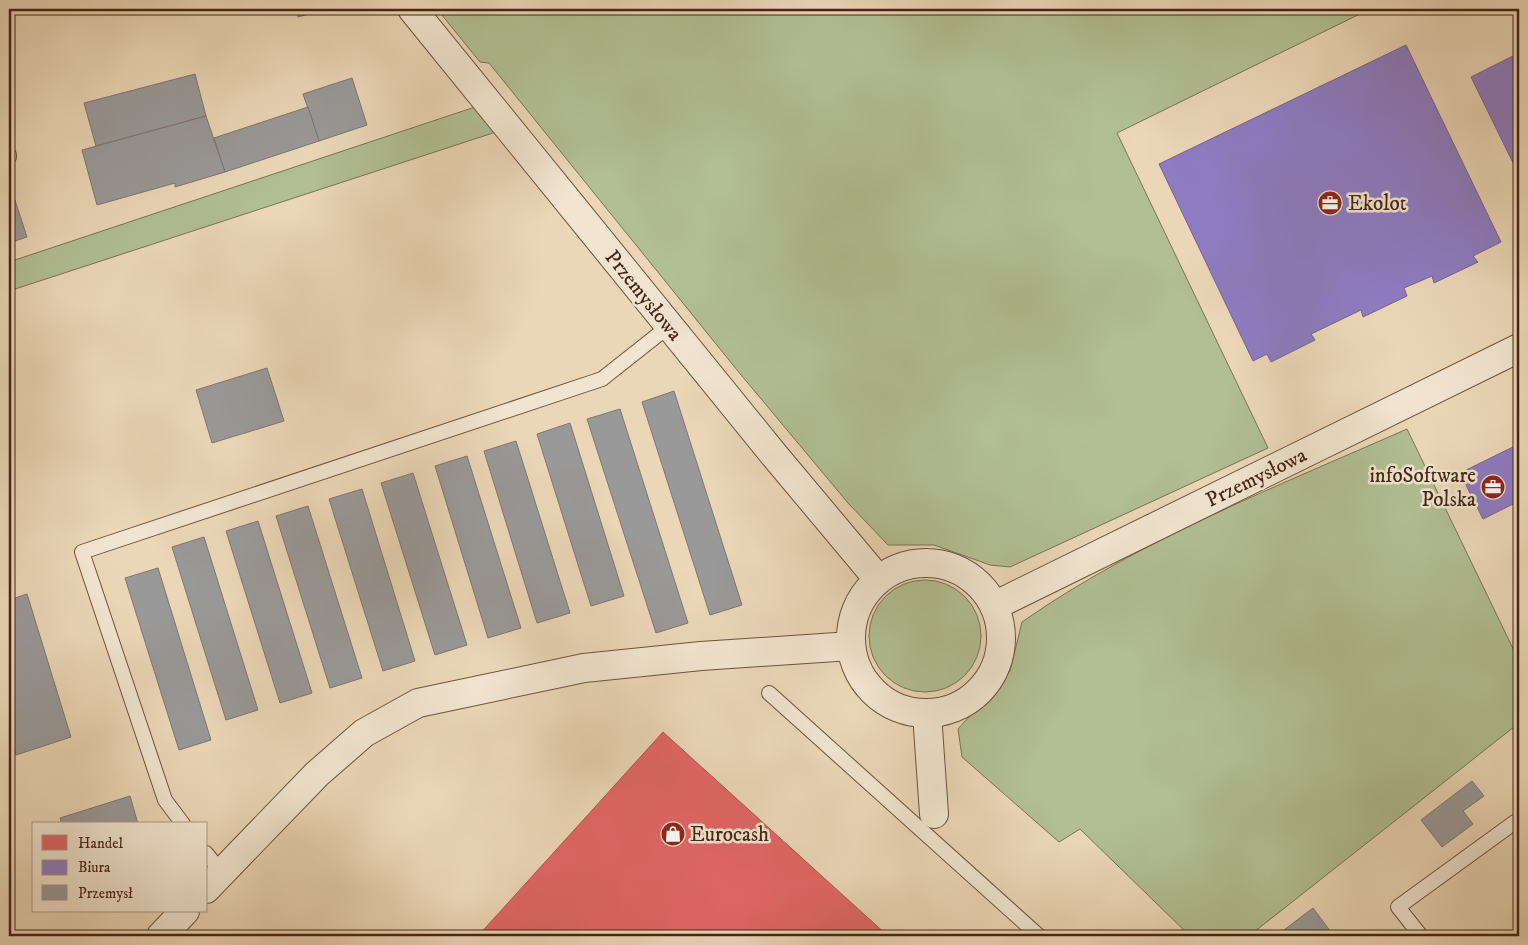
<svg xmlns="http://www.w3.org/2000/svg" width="1528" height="945" font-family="'IM FELL DW Pica',serif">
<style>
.green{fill:#b1bf93;stroke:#7b7254}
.shops{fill:#e06666;stroke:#b2524d}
.offices{fill:#8e7cc3;stroke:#78628e}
.industry{fill:#999;stroke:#807671}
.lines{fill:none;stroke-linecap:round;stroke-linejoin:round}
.lane-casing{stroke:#6e523d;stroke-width:16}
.street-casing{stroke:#6e523d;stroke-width:30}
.lane{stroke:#f2e5d0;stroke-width:14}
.street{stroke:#f2e5d0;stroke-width:28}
.labels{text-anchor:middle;stroke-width:5;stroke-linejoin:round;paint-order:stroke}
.poi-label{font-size:21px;fill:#452514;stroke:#f2e5d0;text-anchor:start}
.street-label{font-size:21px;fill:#452514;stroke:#f2e5d0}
</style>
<rect width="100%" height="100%" fill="#ebd7b7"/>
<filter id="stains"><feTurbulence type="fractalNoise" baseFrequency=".004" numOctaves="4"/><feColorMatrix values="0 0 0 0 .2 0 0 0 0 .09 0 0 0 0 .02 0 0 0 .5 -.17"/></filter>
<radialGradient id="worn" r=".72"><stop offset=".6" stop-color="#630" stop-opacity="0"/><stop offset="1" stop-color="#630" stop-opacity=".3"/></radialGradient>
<g class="green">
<path d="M437,9H1370L1117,133L1268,448L1010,567L990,565L934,545H888L848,503L737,370L489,63L480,62Z"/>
<path d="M475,107L496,132L9,291V262Z"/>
<path d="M1407,429L1519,661V723L1249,936H1190L1080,829L1059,842L962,757L958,729L1010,671L1022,622C1139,540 1276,487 1407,429Z"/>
<circle cx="925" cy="636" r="56"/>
</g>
<path class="shops" d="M663,732L888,936H478Z"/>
<g class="offices">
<path d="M1406,45L1501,242L1473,256L1478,262L1434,283L1432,276L1404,288L1407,296L1363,317L1361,310L1311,334L1315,340L1271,362L1267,354L1253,361L1159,164Z"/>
<path d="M1519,53V175L1471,77Z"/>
<path d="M1519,444V501L1483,519L1460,473Z"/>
</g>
<g class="industry">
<path d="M296,9H316L317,12L298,17Z"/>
<path d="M195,74L206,116L96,146L84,103Z"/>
<path d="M352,78L367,125L319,141L303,94Z"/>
<path d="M308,107L319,141L225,172L214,138Z"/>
<path d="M206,116L225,172L175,187V183L97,205L82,150Z"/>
<path d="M10,185L27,237L9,243V186Z"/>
<path d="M267,368L284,421L212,443L196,390Z"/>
<path d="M674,391L742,605L710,615L642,402Z"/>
<path d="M620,409L688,623L656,633L587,419Z"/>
<path d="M570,423L624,596L591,606L537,434Z"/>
<path d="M516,441L570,613L537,623L484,451Z"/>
<path d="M467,456L521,628L488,638L435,466Z"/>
<path d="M413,473L467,645L435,655L381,483Z"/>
<path d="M362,489L415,661L383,671L329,499Z"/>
<path d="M308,506L362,678L330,688L276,516Z"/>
<path d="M258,521L312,693L280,703L226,531Z"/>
<path d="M204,537L258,710L226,720L172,547Z"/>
<path d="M158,568L211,740L179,750L125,578Z"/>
<path d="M27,594L71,737L16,755L9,730V600Z"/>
<path d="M1472,781L1484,796L1463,811L1473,824L1442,847L1421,820Z"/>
<path d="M130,796L138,824H62L60,818Z"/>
<path d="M1313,908L1334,936H1276Z"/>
</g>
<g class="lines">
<defs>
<g id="lane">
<path d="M9,155V157"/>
<path d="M769,693L1039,936"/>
<path d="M183,824L165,800L82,552L602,379L669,326"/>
<path d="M206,853L222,873"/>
<path d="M1421,936L1398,907L1515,822H1519"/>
</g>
<g id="street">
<path d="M412,9L775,456L878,579"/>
<circle cx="926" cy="638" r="75"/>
<path d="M994,606L1519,348"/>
<path d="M927,714L934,814"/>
<path d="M206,889L317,774L364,733L418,703L584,668L701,656L851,646"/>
<path d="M161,936L185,911"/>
</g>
</defs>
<use href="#lane" class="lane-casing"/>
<use href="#street" class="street-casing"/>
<use href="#lane" class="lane"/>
<use href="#street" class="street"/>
</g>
<defs>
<symbol id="office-disc" viewBox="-11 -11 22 22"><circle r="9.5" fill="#8f2418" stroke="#f2e5d0"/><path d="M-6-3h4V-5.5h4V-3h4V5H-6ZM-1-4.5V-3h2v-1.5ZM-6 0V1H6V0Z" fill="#fff"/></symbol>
<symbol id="shop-disc" viewBox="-11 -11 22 22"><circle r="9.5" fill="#8f2418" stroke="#f2e5d0"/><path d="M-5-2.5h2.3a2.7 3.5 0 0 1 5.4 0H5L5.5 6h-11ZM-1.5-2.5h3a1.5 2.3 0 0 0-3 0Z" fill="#fff"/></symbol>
</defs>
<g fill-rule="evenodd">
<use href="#office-disc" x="1316" y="189" width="28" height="28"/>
<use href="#office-disc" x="1479" y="473" width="28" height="28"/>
<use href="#shop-disc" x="659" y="820" width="28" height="28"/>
</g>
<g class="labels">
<g class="poi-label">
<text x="1348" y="210">Ekolot</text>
<text x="1476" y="482" text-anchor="end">infoSoftware<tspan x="1476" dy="24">Polska</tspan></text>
<text x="690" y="841">Eurocash</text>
</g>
<g class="street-label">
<text transform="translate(644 295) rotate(51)" y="7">Przemysłowa</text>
<text transform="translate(1256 477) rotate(-26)" y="7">Przemysłowa</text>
</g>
</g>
<rect width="1528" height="945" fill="none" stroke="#ebd7b7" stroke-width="30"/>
<rect x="10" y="10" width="1508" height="925" fill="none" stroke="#452514" stroke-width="2.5"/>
<rect x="15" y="15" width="1498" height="915" fill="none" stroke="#452514"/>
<rect x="32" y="822" width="175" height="90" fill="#f2e5d0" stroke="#ad9885"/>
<rect x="42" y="835" width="25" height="15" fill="#e06666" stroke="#ad9885"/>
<text x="78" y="848" font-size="15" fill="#452514">Handel</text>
<rect x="42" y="860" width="25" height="15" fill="#8e7cc3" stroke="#ad9885"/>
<text x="78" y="872" font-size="15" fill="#452514">Biura</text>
<rect x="42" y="885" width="25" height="15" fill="#999999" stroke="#ad9885"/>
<text x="78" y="898" font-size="15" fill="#452514">Przemysł</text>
<rect width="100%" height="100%" filter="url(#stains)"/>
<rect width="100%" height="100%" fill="url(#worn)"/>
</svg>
